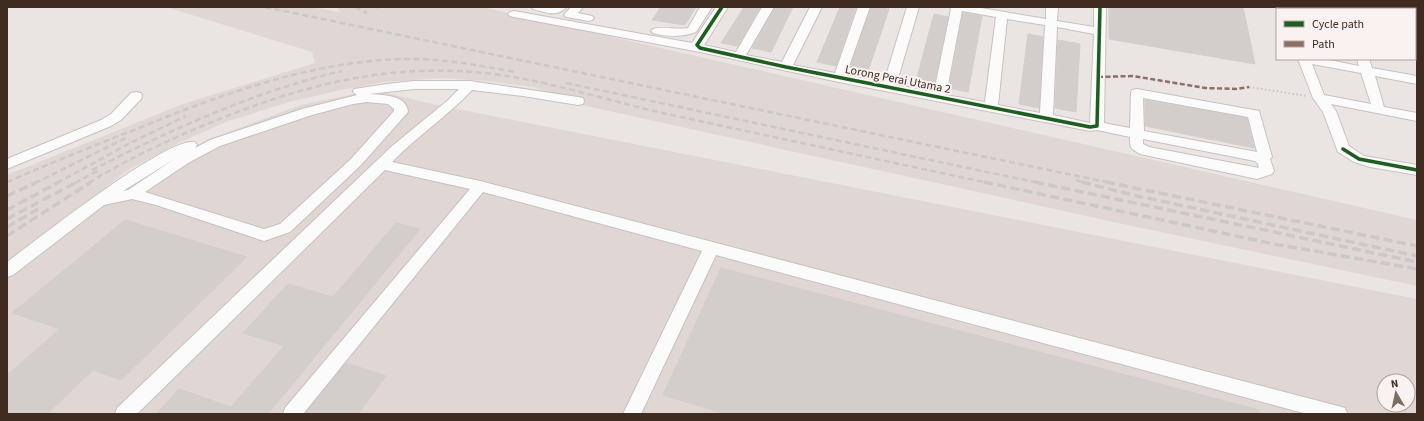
<svg xmlns="http://www.w3.org/2000/svg" width="1424" height="421" font-family="'Source Sans 3',sans-serif">
<style>
.built{fill:#e0d6d3;fill-rule:evenodd}
.building{fill:#d3cdcb;stroke:#d3cdcc}
.lines{fill:none;stroke-linecap:round;stroke-linejoin:round}
.minor-casing{stroke:#c7c1c0;stroke-width:2}
.path{stroke:#cac3c0;stroke-width:2;stroke-dasharray:1.5 2.5;stroke-linecap:butt}
.minor{fill:#fcfbfb;fill-rule:evenodd}
.rail-far1{stroke:#cbc8c6;stroke-width:2.5;stroke-dasharray:6 3.5;stroke-linecap:butt}
.rail{stroke:#cbc8c6;stroke-width:3.5;stroke-dasharray:9 4.5;stroke-linecap:butt}
.quiet{stroke:#8d6e63;stroke-width:2.5;stroke-dasharray:5 2.5;stroke-linecap:butt}
.cycleway-casing{stroke:#f9f2f1;stroke-width:5.5}
.cycleway{stroke:#1b5e20;stroke-width:3.5}
.labels{text-anchor:middle;stroke-width:4;stroke-linejoin:round;paint-order:stroke}
.street-label{font-size:12px;fill:#3f2b1f;stroke:#f9f2f1}
</style>
<rect width="100%" height="100%" fill="#eae4e3"/>
<g class="built">
<path d="M166,7H311L340,12L336,7H481L1417,220V286L1137,227L586,106L534,87L486,81L441,78L384,82L341,90L289,102L226,122L178,143L128,170L7,263V175L183,104L315,63L312,52Z"/>
<path d="M373,90L432,104L1417,299V414H7V273L98,203L207,140L301,105ZM1384,381H1408V405H1384Z"/>
</g>
<g class="building">
<path d="M661,7H696L685,25L652,20Z"/>
<path d="M744,7H760L738,46L721,43Z"/>
<path d="M775,7H793L771,52L752,48Z"/>
<path d="M840,7H856L836,66L817,62Z"/>
<path d="M871,7L889,9L868,71L850,68Z"/>
<path d="M1109,7H1243L1255,64L1109,39Z"/>
<path d="M963,13L982,16L968,92L949,88Z"/>
<path d="M934,14L948,17L934,85L916,81Z"/>
<path d="M1028,34L1043,37L1039,108L1019,104Z"/>
<path d="M1058,40L1080,44L1076,112L1055,108Z"/>
<path d="M1145,100L1247,118L1254,148L1145,126Z"/>
<path d="M125,220L247,257L121,380L93,370L47,414H7V375L60,329L12,313Z"/>
<path d="M396,223L420,229L268,414H156L179,389L231,407L284,346L243,333L288,284L333,297Z"/>
<path d="M721,268L1259,410V414H726L663,395Z"/>
<path d="M346,363L386,376L358,414H305Z"/>
</g>
<g class="lines">
<defs>
<g id="minor">
<path d="M531,7H566C557,18 545,12 533,9Z"/>
<path d="M571,7H583L578,13L592,16L594,18L592,20L588,21L566,17L564,15Z"/>
<path d="M700,7H712L696,32C682,37 668,37 653,33L651,31L653,29C664,26 676,30 688,28Z"/>
<path d="M716,7H728L704,45L736,52L762,7H774L746,55L782,62L810,7H822L793,65L835,73L858,7H870L846,75L884,82L907,7H919L896,85L934,92L951,9L949,7H975L1046,19V7H1058L1057,21L1094,27V7H1106L1104,123L1130,128L1131,93L1132,90L1137,89L1259,111L1272,157L1270,159L1274,171L1272,174L1257,179L1140,154C1131,149 1129,147 1130,137L1097,130L1090,131L839,82L700,52L514,17L510,16L508,14L510,12L514,11L692,43ZM962,11L996,17L985,102L946,95ZM1007,19L1045,25L1040,113L998,105ZM1057,27L1094,34L1090,123L1053,115ZM1143,98L1248,117L1257,152L1144,131ZM1143,139L1255,161L1258,164L1259,168L1149,147L1143,144Z"/>
<rect x="1281" y="7" width="12" height="2"/>
<path d="M1337,7H1349L1350,9H1338Z"/>
<path d="M1389,7H1412L1414,9H1391Z"/>
<path d="M1415,41L1417,42V50L1415,49Z"/>
<path d="M1298,59H1324L1359,66L1357,59H1369L1372,68L1417,76V84L1375,76L1384,107L1417,113V121L1331,104L1336,111L1349,146L1364,156L1417,165V175L1370,167L1354,162L1338,152L1323,112L1313,98ZM1312,64L1361,73L1371,104L1324,95Z"/>
<path d="M414,81H470L578,97L583,98L584,101L583,104L578,105L523,96L472,90C448,116 417,136 392,162L480,181L1338,406L1345,408L1347,414H1307L716,255L641,414H623L702,251L483,192L303,414H283L285,408L470,189L385,170L137,414H115L117,408L391,147L447,101L459,89H414L369,94C381,95 407,94 408,112L361,165L290,232L264,241L156,205L132,199L104,205L13,275L7,277V262C34,242 169,135 195,142L197,145L195,148L210,140L302,109L357,95L353,92L354,89L387,84ZM367,102L388,104L394,109V111L351,159L280,224L264,229L145,192L188,163L220,146L312,115L353,104ZM176,158L128,190L123,191Z"/>
<path d="M136,92L141,93L142,96L141,99L121,120L111,126L7,169V159L101,120L111,114L131,93Z"/>
</g>
</defs>
<use href="#minor" class="minor-casing"/>
<path class="path" d="M1249,87L1307,96"/>
<use href="#minor" class="minor"/>
<g class="rail-far1">
<path d="M265,7L1111,183"/>
<path d="M355,7L367,13"/>
<path d="M376,7L378,8"/>
<path d="M566,83L1039,183"/>
<path d="M92,170C173,129 253,92 342,71"/>
<path d="M1076,180L1086,183"/>
<path d="M7,182C51,163 95,145 139,128C222,94 310,62 401,59C439,58 477,65 515,72"/>
<path d="M35,183L128,137"/>
<path d="M57,183L130,143L186,116"/>
<path d="M75,183L99,170"/>
<path d="M89,183C125,160 163,143 202,126C299,86 388,61 494,74C553,82 609,101 667,114C774,137 881,160 988,183"/>
</g>
<g class="rail">
<path d="M984,182L1274,244L1417,269"/>
<path d="M1035,182L1417,262"/>
<path d="M1082,182L1133,195L1417,256"/>
<path d="M1106,182L1417,246"/>
<path d="M7,196L37,182"/>
<path d="M7,210L59,182"/>
<path d="M7,219L77,182"/>
<path d="M7,227L38,209"/>
<path d="M7,236L91,182"/>
</g>
<path class="quiet" d="M1098,77L1133,76L1205,88L1237,89L1249,87"/>
<defs>
<g id="cycleway">
<path d="M722,7L697,45L700,48L786,67L1090,127L1097,126L1100,7"/>
<path d="M1343,149L1359,159L1417,170"/>
</g>
</defs>
<use href="#cycleway" class="cycleway-casing"/>
<use href="#cycleway" class="cycleway"/>
</g>
<g class="labels">
<g class="street-label">
<text transform="translate(898 79) rotate(11)" y="4">Lorong Perai Utama 2</text>
</g>
</g>
<rect width="1424" height="421" fill="none" stroke="#3f2b1f" stroke-width="16"/>
<rect x="1276" y="8" width="140" height="52" fill="#f9f2f1" stroke="#afa29d"/>
<rect x="1284" y="21" width="20" height="6" fill="#1b5e20" stroke="#afa29d"/>
<text x="1312" y="28" font-size="12" fill="#3f2b1f">Cycle path</text>
<rect x="1284" y="41" width="20" height="6" fill="#8d6e63" stroke="#afa29d"/>
<text x="1312" y="48" font-size="12" fill="#3f2b1f">Path</text>
<g transform="translate(1396 393) rotate(351)"><circle r="19" fill="#f9f2f1" stroke="#afa29d"/>
<path d="M0-3L7 15L0 10L-7 15Z" fill="#7b6c64"/>
<text y="-6" font-size="11" font-weight="bold" text-anchor="middle" fill="#3f2b1f">N</text>
</g>
</svg>
